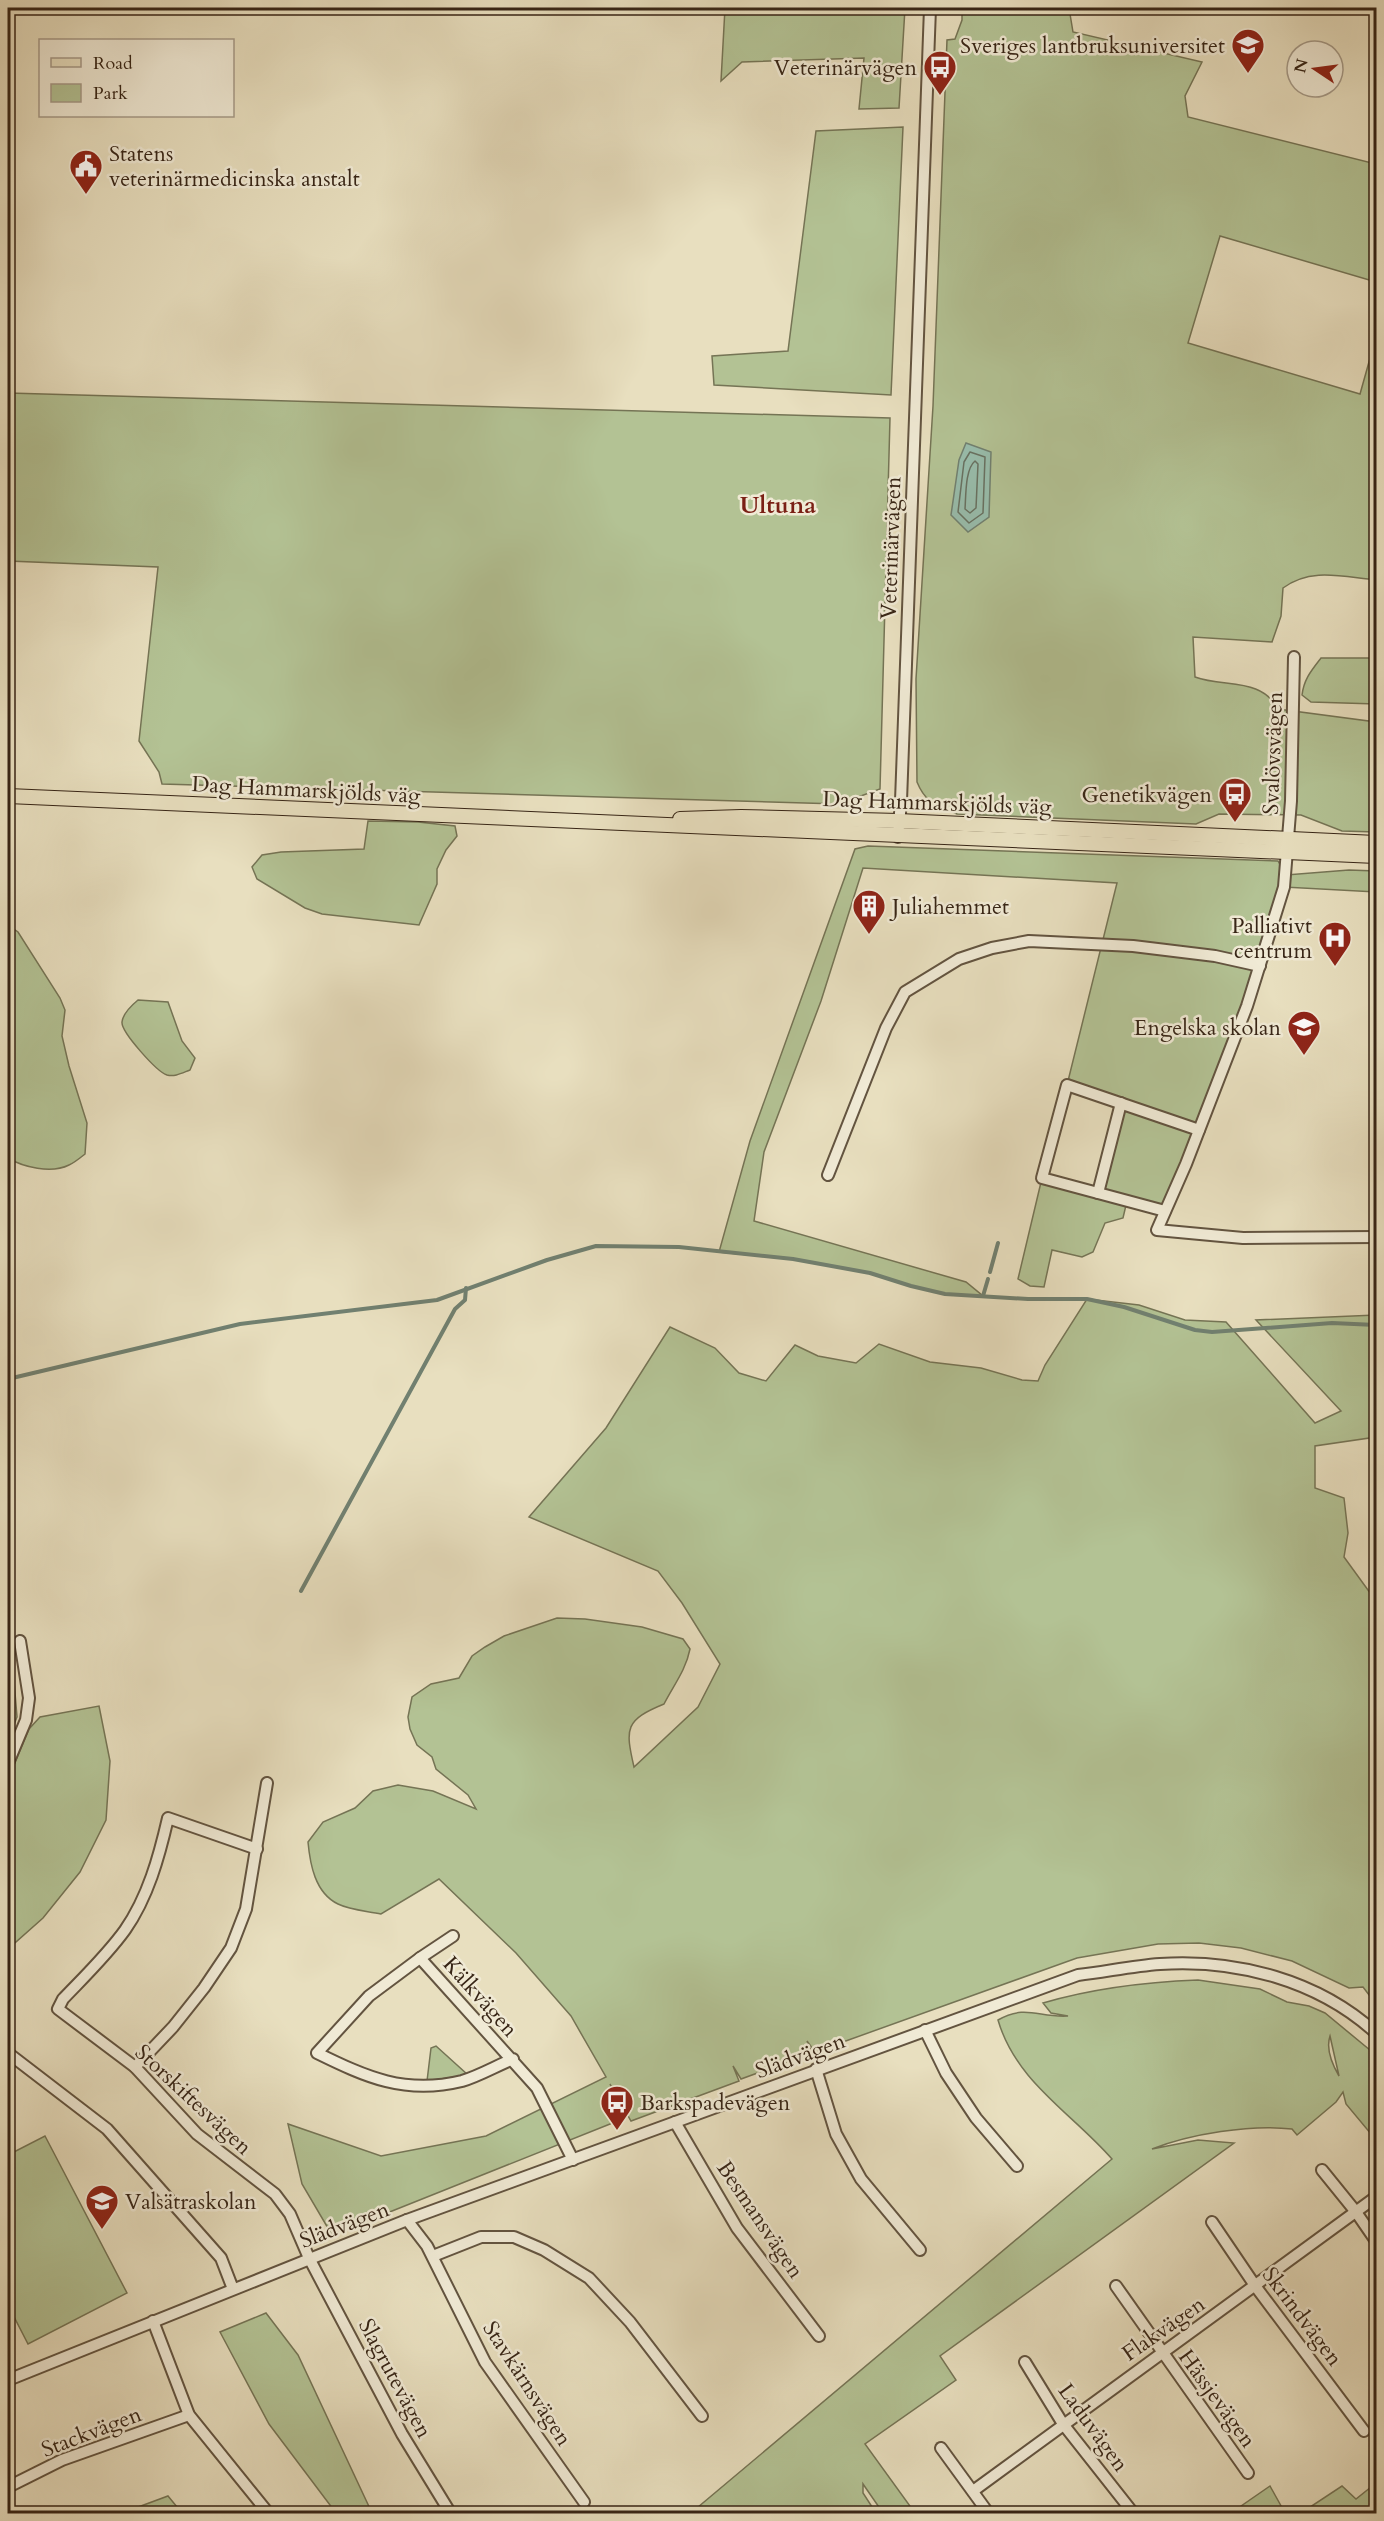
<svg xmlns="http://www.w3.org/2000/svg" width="1384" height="2521" font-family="Cardo,serif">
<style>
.green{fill:#b3c294;stroke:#757455;stroke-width:1.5;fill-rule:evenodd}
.water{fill:#98bdac;stroke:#718070;stroke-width:1.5}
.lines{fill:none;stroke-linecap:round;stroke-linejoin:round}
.shore{stroke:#687161;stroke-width:1.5}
.stream{stroke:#718070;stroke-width:4}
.minor-casing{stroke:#635440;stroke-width:14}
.major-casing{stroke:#372516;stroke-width:16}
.minor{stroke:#f0ead5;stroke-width:10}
.major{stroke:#e8dfbf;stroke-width:14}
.labels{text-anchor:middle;stroke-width:5;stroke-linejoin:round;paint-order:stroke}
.poi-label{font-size:22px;fill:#372516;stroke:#f0ead5;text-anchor:end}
.street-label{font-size:22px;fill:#372516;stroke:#f0ead5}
.neighbourhood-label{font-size:24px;font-weight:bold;fill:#7a1f14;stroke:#f0ead5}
</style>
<rect width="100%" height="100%" fill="#e8dfbf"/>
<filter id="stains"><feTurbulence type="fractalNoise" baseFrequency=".00333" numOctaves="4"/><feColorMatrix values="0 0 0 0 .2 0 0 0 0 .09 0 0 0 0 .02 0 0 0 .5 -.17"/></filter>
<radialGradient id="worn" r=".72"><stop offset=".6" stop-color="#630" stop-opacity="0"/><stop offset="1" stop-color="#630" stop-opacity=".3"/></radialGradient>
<g class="green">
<path d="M725,8H905L899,108L859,109L864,58L742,62L721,81Z"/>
<path d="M962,8H1069L1073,32L1202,62L1185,96L1188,117L1376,164V282L1220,236L1188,343L1360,394L1376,337V580C1343,577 1311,567 1283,588L1281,616L1272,642L1193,637L1195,677C1225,688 1261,677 1278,709L1376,722V832L1342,831L1301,815L1219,814L1196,824L957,814C937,805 926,804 917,782L916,679L933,406L947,40L955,39L962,20Z"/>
<path d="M903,127L891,395L714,385L712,356L788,351L816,131Z"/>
<path d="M8,393L890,418L880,789L839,804L162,784L159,772L139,741L158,567L8,561Z"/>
<path d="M1321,658H1376V704L1311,702L1302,695C1304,679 1311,671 1321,658Z"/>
<path d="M368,821L418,822L455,826L457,836L446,850L437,869V884L419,925L322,914L305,908L257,879L252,867L262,855L281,852L364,849Z"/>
<path d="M868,846L1278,861L1286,875L1349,870L1376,871V892L1284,887L1247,1006L1165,1211L1127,1201L1123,1218L1105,1223L1093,1252L1082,1257L1052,1250L1044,1287L1030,1286L1018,1279L1042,1178L1098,1193L1121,1103L1067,1085L1117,883L863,868L821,1001L764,1152L754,1221L966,1282L983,1296L945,1294L911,1286L870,1273L793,1259L719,1252L750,1141L855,849Z"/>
<path d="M8,925L18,932L60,998L65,1010L62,1036L69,1066L87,1123L85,1154C80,1158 74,1163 69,1165C51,1174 23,1167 8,1158Z"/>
<path d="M138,1000L168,1002L182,1041L195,1058L190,1070C182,1073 175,1077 167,1075C157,1072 121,1032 122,1022C123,1013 132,1005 138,1000Z"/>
<path d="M1087,1299L1139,1305L1185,1320L1226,1322L1315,1423L1341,1411L1256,1320L1376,1315V1437L1315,1446V1488L1344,1498L1348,1533L1344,1557L1376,1601V2004L1363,1987L1349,1988L1292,1961L1241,1948L1199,1943L1158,1944L1077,1958L815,2052L807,2041L812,2053L741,2079L733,2066L739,2081L631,2121L610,2084L625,2118L332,2235L302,2184L288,2124L381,2156L486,2136L606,2077L571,2016L516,1953L439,1879L381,1914C367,1911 350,1910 338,1904C315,1893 310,1864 308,1842L323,1822L355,1808L373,1791L398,1785L433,1791L476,1809L468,1795L436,1769L432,1757L417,1745L410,1729L408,1717L412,1697L431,1684L459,1678L472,1656L485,1647L504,1636L557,1618L585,1619L642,1627L683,1639L690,1649C686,1670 673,1686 664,1704C625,1720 625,1728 634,1767L698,1707L720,1664L682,1603L658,1571L529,1517L606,1428L670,1327L715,1348L739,1373L766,1381L795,1345L818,1356L856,1363L879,1344L930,1362L981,1368L1022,1380L1038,1381L1045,1365Z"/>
<path d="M8,1641L11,1645L17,1717L8,1740Z"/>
<path d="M99,1706L110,1761L106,1820L80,1872L43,1918L8,1949V1779L29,1729L40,1717Z"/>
<path d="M1198,1980L1260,1989L1287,2002L1309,2006L1325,2013L1376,2055V2140L1346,2104L1343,2092L1336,2102L1297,2135L1292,2129C1251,2124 1190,2134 1152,2149L1198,2140L1234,2143L940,2356L956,2380L865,2444L915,2513H883L863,2484V2493L876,2513H691L1112,2159C1072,2113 1016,2082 998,2020C1026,2004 1039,2018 1068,2016L1051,2013L1043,2003C1094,1988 1146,1982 1198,1980ZM1330,2036L1339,2076C1332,2064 1326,2048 1330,2036Z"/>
<path d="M436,2046L468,2075L427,2081L431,2048Z"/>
<path d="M45,2136L127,2293L28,2344L8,2305V2155Z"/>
<path d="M266,2313L298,2355L372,2513H336L269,2424L220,2332Z"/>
<path d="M1376,2483V2513H1301L1342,2486L1356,2499Z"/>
<path d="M1270,2486L1285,2513H1231Z"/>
<path d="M168,2496L182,2513H122Z"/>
</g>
<path class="water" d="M966,443L991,452L989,517L968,532L951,515L959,460Z"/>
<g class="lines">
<g class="shore">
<path d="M970,452L985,457L983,513L969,523L958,512L964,462Z"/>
<path d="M975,461L978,464L976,508L970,513L965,509C966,496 965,469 975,461Z"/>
</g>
<g class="stream">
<path d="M990,1272L998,1243"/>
<path d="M983,1296L988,1279"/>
<path d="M8,1379L240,1324L437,1300L547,1260L596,1246L679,1247L793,1259L870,1273L911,1286L945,1294L1028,1299H1087L1124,1307L1195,1330L1212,1332L1332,1323L1376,1325"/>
<path d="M301,1591L455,1309L465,1300L466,1288"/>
</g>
<defs>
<g id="minor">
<path d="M1294,657L1291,801L1284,887L1247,1006L1186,1164L1157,1230L1243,1238L1376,1237"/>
<path d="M898,837L901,801L930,8"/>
<path d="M828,1175L886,1028L905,992L959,959L992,948L1029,941L1133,946L1215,956L1260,966"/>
<path d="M1098,1193L1121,1103"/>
<path d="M1165,1211L1042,1178L1067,1085L1199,1130"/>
<path d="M8,1763L26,1720L29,1698L20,1641"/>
<path d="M257,1849L168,1818C159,1857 148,1897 125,1930C107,1955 84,1977 63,1999L58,2009L135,2067L197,2134L275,2194L290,2214L309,2258L402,2434L451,2514"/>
<path d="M420,1958L453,1936"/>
<path d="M925,2030L946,2073L976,2118L1017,2166"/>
<path d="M8,2053L107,2129L221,2258L233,2289"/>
<path d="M513,2059C496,2066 479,2076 462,2081C405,2095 366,2077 317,2053L369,1996L420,1958L537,2088L573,2160"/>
<path d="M135,2067L173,2027L204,1988L231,1948L246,1909L267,1783"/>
<path d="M816,2069L836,2134L861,2179L920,2250"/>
<path d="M675,2122L737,2228L819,2336"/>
<path d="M1322,2170L1356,2212L1376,2241"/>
<path d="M407,2220L427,2246L485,2362L584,2502"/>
<path d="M1212,2222L1256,2287L1364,2431"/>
<path d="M433,2256L481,2237H514L544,2250L589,2278L630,2322L702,2416"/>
<path d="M1116,2286L1248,2473"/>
<path d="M153,2321L189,2415L269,2514"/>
<path d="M1025,2362L1063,2424L1134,2514"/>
<path d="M8,2380L407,2220L1078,1975C1105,1972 1132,1966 1160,1964C1237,1959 1318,1980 1376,2033"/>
<path d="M941,2448L989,2514"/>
<path d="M8,2487L62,2460L189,2415"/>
<path d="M973,2491L1376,2197"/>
</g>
<g id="major">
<path d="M8,796L1376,856"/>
<path d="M680,819L741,817L899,821L1376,843"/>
</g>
</defs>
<use href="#minor" class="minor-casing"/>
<use href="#major" class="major-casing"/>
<use href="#minor" class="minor"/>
<use href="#major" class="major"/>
</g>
<defs>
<symbol id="university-pin" viewBox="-11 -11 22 30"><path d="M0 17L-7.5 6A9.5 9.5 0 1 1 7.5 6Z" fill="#8f2418" stroke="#f0ead5"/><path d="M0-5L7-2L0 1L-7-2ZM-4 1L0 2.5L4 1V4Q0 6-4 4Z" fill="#fff"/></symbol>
<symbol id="bus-pin" viewBox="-11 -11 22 30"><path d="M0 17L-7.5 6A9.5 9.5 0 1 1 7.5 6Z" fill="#8f2418" stroke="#f0ead5"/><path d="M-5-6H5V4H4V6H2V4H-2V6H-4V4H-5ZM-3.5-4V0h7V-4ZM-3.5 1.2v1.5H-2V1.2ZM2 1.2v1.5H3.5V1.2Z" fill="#fff"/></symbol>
<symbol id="civic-pin" viewBox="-11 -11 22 30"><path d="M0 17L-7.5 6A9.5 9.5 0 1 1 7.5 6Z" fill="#8f2418" stroke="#f0ead5"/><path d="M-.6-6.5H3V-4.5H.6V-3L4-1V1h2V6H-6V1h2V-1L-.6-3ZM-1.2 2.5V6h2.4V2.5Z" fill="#fff"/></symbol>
<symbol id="building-pin" viewBox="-11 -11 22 30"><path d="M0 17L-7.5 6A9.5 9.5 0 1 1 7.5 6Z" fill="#8f2418" stroke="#f0ead5"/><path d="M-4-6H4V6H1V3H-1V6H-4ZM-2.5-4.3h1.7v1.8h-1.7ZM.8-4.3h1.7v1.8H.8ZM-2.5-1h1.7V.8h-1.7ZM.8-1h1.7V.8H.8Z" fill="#fff"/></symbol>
<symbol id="hospital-pin" viewBox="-11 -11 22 30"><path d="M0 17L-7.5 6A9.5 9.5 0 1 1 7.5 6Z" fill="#8f2418" stroke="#f0ead5"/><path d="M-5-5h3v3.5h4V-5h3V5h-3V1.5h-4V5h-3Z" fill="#fff"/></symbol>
<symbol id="school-pin" viewBox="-11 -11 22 30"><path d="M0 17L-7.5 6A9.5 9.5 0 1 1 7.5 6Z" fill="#8f2418" stroke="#f0ead5"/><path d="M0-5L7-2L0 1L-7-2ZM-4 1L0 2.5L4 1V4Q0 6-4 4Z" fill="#fff"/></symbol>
</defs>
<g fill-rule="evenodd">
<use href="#university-pin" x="1229" y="26" width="38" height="52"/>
<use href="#bus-pin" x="921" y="48" width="38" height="52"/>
<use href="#civic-pin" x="67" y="147" width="38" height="52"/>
<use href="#bus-pin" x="1216" y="775" width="38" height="52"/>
<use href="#building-pin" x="850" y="887" width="38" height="52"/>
<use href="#hospital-pin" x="1316" y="919" width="38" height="52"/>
<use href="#school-pin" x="1285" y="1008" width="38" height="52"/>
<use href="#bus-pin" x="598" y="2083" width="38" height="52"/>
<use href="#school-pin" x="83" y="2182" width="38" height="52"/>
</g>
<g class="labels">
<g class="poi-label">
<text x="1225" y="53">Sveriges lantbruksuniversitet</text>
<text x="917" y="75">Veterinärvägen</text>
<text x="109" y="161" text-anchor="start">Statens<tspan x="109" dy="25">veterinärmedicinska anstalt</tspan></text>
<text x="1212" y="802">Genetikvägen</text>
<text x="892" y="914" text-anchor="start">Juliahemmet</text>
<text x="1312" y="933">Palliativt<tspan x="1312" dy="25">centrum</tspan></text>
<text x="1281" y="1035">Engelska skolan</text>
<text x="640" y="2110" text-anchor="start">Barkspadevägen</text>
<text x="125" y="2209" text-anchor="start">Valsätraskolan</text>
</g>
<g class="street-label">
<text transform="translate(890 548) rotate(-88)" y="8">Veterinärvägen</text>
<text transform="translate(1272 753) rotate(-88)" y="8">Svalövsvägen</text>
<text transform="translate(306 789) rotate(3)" y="8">Dag Hammarskjölds väg</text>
<text transform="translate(937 802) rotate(2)" y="8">Dag Hammarskjölds väg</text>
<text transform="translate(481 1996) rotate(48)" y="8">Kälkvägen</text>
<text transform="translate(800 2055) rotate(-20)" y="8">Slädvägen</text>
<text transform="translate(194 2099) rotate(43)" y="8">Storskiftesvägen</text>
<text transform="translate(761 2219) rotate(56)" y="8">Besmansvägen</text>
<text transform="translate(344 2224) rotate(-21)" y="8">Slädvägen</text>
<text transform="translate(1303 2316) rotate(53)" y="8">Skrindvägen</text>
<text transform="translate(1163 2328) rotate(-35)" y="8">Flakvägen</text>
<text transform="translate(396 2378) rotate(62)" y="8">Slagrutevägen</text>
<text transform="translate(528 2383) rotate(57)" y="8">Stavkärnsvägen</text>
<text transform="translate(1218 2398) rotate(54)" y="8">Hässjevägen</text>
<text transform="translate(1094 2427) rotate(54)" y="8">Laduvägen</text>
<text transform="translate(91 2431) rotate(-21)" y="8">Stackvägen</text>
</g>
<g class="neighbourhood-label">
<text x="778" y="513">Ultuna</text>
</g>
</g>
<rect width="1384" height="2521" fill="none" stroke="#e8dfbf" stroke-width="30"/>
<rect x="9" y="9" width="1366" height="2503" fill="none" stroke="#372516" stroke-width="3"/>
<rect x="15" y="15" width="1354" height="2491" fill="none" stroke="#372516" stroke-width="1.5"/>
<rect x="39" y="39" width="195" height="78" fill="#f0ead5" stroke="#a69b89" stroke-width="1.5"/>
<rect x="51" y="58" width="30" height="9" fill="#e8dfbf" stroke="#a69b89" stroke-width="1.5"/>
<text x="93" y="69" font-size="18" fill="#372516">Road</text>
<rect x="51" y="84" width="30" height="18" fill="#b3c294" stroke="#a69b89" stroke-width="1.5"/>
<text x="93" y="99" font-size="18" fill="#372516">Park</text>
<g transform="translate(1315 69) rotate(283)"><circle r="28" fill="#f0ead5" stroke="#a69b89" stroke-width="1.5"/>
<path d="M0-4.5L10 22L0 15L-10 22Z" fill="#8f2418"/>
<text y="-9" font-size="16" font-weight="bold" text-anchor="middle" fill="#372516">N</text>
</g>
<rect width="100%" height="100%" filter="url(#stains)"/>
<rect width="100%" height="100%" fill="url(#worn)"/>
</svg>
